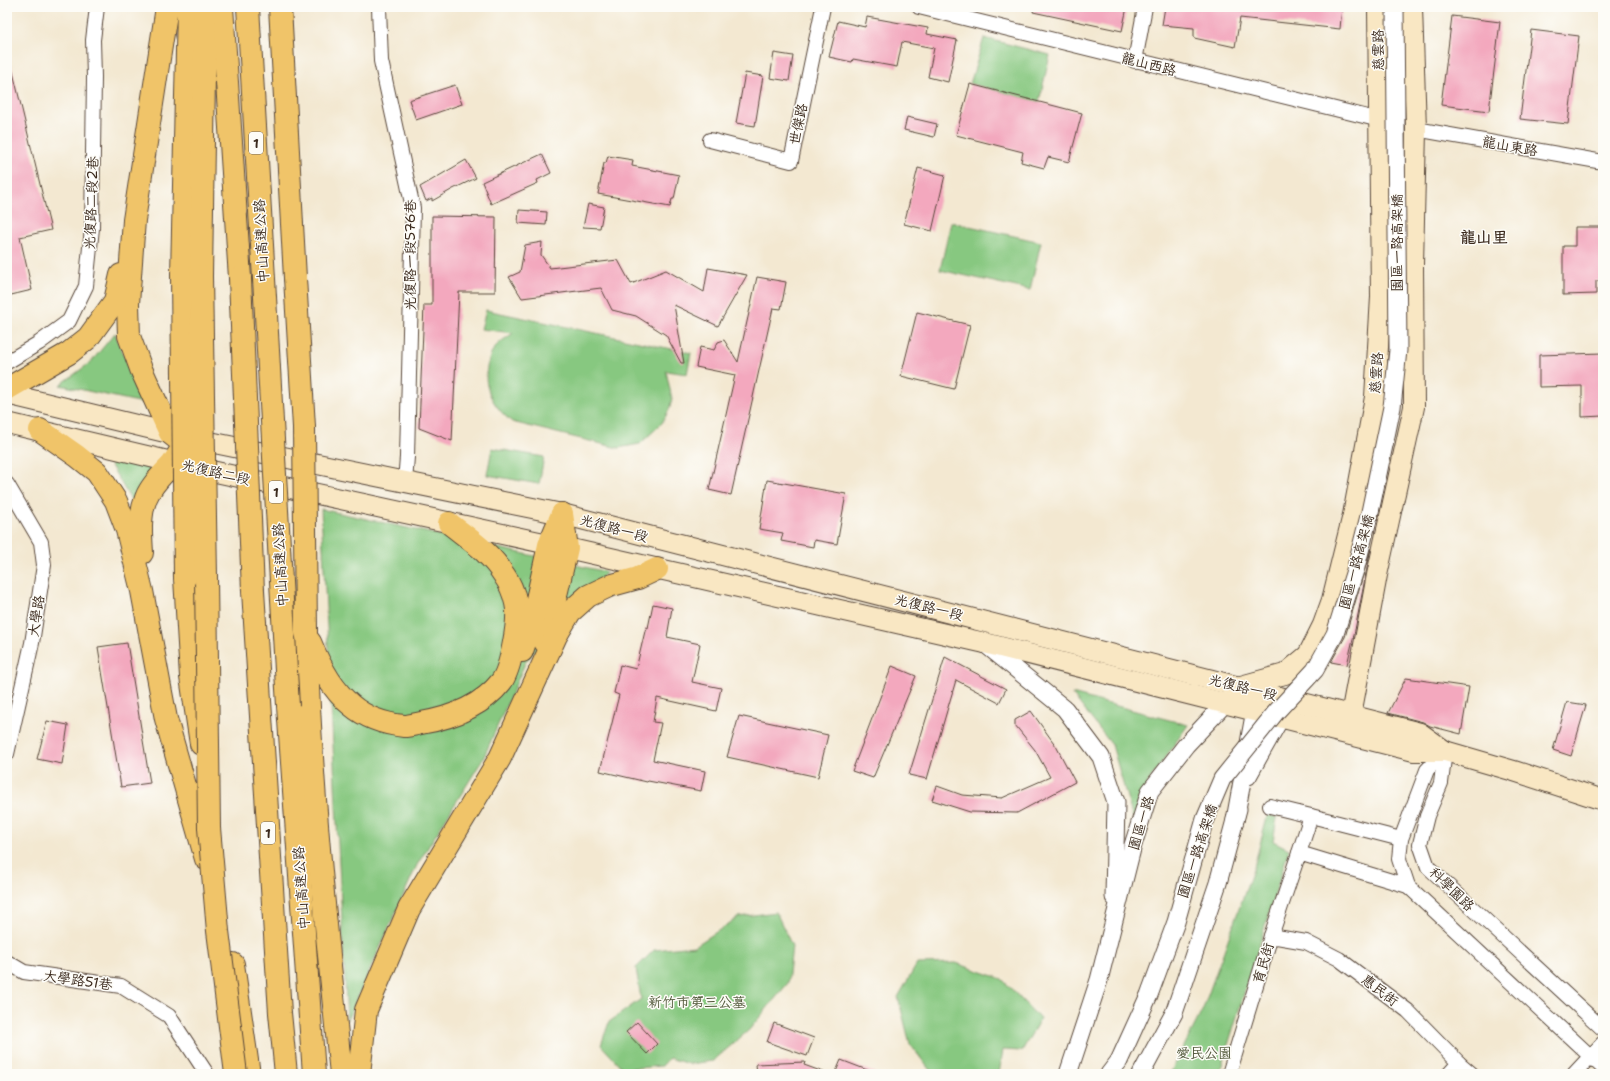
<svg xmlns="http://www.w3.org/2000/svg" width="1610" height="1081" font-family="'Shantell Sans','LXGW WenKai TC',sans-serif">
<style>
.green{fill:#87c880;stroke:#61794f}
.building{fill:#f3a8be}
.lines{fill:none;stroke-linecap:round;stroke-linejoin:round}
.minor-casing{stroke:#574639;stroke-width:16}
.tertiary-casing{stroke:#574639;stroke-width:19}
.secondary-casing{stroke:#574639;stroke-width:22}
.motorway-casing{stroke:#574639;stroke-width:24}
.minor{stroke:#fff;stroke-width:14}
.tertiary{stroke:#fff;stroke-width:17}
.secondary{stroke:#f9e7c3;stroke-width:20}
.motorway{stroke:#f0c469;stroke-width:22}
.tertiary-bridge-casing{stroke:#574639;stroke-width:19;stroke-linecap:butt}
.motorway-bridge-casing{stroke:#574639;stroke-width:24;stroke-linecap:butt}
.tertiary-bridge{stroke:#fff;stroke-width:17}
.motorway-bridge{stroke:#f0c469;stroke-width:22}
.labels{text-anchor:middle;stroke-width:3;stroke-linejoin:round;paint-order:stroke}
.shield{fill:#fdfcf7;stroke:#75695f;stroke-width:1}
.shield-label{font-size:13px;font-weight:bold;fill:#3b2a1e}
.street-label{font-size:14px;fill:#3b2a1e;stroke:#fdfcf7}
.park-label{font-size:14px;fill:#52593b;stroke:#fdfcf7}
.quarter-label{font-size:16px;font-weight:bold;fill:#3b2a1e;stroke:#fdfcf7}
</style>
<rect width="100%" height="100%" fill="#fdfcf7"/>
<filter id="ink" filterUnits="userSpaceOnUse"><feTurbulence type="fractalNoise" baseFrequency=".025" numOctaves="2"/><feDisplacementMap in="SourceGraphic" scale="8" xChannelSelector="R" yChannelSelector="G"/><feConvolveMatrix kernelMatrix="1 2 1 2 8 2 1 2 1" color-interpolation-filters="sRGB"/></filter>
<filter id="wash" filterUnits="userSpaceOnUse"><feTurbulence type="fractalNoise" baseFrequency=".012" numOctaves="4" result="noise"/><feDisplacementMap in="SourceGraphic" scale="16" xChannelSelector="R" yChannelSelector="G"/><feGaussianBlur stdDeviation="0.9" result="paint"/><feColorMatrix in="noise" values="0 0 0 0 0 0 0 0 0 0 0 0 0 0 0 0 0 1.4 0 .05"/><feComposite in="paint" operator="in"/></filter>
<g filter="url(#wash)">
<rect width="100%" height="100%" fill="#f3e8d1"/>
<g class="green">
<path d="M984,38L1050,55L1039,102L970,84Z"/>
<path d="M951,222L1041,242L1030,290L940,270Z"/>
<path d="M486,310L691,353L687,374L666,371L672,399L669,410L662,423L640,444L618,448L512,422C493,406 480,386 489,360C490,357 491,352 494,349C498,342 507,338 513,333L481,329Z"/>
<path d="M115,333L143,403L60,385L91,362Z"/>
<path d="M492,448L544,457L539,484L487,475Z"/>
<path d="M106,457L159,468L135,507Z"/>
<path d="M321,509L607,572L526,661L483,759L417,865L347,1021Z"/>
<path d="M1072,694L1188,725L1148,782L1134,822L1112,745Z"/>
<path d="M1268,814L1277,818L1273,841L1289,849L1219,1074H1170L1203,1009L1254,867Z"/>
<path d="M776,912L792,946L788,983L749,1030L713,1061L689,1064L669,1058L662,1066L623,1069L601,1045L609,1022L641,999L636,968L654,950L695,946L739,917Z"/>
<path d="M956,963L1002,979L1040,1019L1022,1051L1003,1050L999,1074H935L932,1073L910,1044L898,997L917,964Z"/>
</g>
<g id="blocks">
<g class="building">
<path d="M1034,7H1127L1122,31L1033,12Z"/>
<path d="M1165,7H1342L1340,29L1240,18L1235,47L1194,38V28L1162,25Z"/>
<path d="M1452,16L1500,22L1489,111L1441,105Z"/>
<path d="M867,17L928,28L927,34L957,40L948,82L928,77L934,48L902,42L897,67L853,59L852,62L829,57L838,21L865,27Z"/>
<path d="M1531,30L1579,36L1568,124L1520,119Z"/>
<path d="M774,53L793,56L789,81L770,78Z"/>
<path d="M7,64H11L51,230L20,237L32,290L7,296Z"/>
<path d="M745,73L763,76L755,126L736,123Z"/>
<path d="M970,84L1082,113L1069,162L1048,157L1044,168L1021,162L1023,152L956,135Z"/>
<path d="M455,85L462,104L416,120L409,100Z"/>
<path d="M907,117L937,124L934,137L904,130Z"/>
<path d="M542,154L551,173L537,180L538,183L491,204L482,182Z"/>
<path d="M608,156L633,160L632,166L679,175L674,199H672L670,207L598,194L604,163H606Z"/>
<path d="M466,160L476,178L453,189L432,201V198L426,201L420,187Z"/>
<path d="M918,168L945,175L932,231L904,224Z"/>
<path d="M588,204L604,207L600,228L583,227Z"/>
<path d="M519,210L547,212L546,225L518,223Z"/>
<path d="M432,216L496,217L495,292H459L452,441L419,428L424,305H432Z"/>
<path d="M1575,227H1603V281H1596V294L1563,295V246H1575Z"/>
<path d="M542,242L541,255L550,268L618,260L631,284L666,270L704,292L708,268L747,275L718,326L674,305L684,363H681L666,335L636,316L612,310L601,288L522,298L509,277L520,272L525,245Z"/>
<path d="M757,277L786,282L781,309L773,308L731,495L709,490L735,375L696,367L700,347L714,350L718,342L724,340L738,362Z"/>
<path d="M917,312L970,325L954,389L901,376Z"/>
<path d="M1603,353V416L1582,417V386L1539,387V355Z"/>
<path d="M767,480L846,494L837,544L814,540L813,547L781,541L783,533L759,529Z"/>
<path d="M1371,548L1355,630L1347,665L1331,662L1345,637Z"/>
<path d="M653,604L672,608L667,637L700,644L692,682L721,688L716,711L657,698L653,722L661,723L653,760L705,771L701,791L648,781L647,782L600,771L619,695L614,693L620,665L636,669L646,627L648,628Z"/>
<path d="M127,643L150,783L121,787L98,647Z"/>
<path d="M945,657L1006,689L999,703L956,680L927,779L909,775Z"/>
<path d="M892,666L916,676L873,778L852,771Z"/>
<path d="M1406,678L1469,687L1461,734L1430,726L1423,722L1388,713Z"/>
<path d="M1567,702L1586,705L1571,756L1553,750Z"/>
<path d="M1031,711L1056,746L1075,782L1017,813L970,812L932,800L937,786L962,795L1002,798L1050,777L1035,750L1015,725V720Z"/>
<path d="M739,716L828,735L818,777L727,757Z"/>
<path d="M47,721L68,725L62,764L37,759Z"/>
<path d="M637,1022L657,1044L647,1054L626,1032Z"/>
<path d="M774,1023L814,1038L807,1056L767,1042Z"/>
<path d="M841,1060L875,1073V1074H835Z"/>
<path d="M805,1062L804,1065L826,1073V1074H757L756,1064Z"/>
</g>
</g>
</g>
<g filter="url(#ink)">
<use href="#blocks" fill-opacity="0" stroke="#574639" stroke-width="1"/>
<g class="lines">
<defs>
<g id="minor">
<path d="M379,7L381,61L413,208L407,457L405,482"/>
<path d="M919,7L1380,120"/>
<path d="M1135,61L1145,7"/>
<path d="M1416,129L1603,162"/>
<path d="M710,140L791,161L823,7"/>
<path d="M7,362L39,343L69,321L86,286L92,228L94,77L93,40L97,7"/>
<path d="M7,484L41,542L44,565L32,643L7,754"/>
<path d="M1445,751L1427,770L1401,839L1399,859L1408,886L1603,1068"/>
<path d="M1445,751L1441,783L1427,816L1420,844L1428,867L1603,1029"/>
<path d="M1270,806L1311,816"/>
<path d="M1401,839L1311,816L1299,853L1408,886"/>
<path d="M1271,936L1306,942L1339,959L1408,1011L1459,1063L1472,1074"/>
<path d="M7,962L24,972L121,986L169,1016L207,1074"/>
<path d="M1229,1074L1271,936L1299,853"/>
<path d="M1449,1074L1459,1063"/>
<path d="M1574,1074L1603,1043"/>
</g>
<g id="tertiary">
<path d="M985,644L1065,709L1101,757L1116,802L1114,897"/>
<path d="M1248,776L1281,717"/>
<path d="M1235,820L1255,710L1248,699"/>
<path d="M1068,1074L1099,980L1133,845L1150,791L1186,745L1233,695"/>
<path d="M1109,1074L1119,1061"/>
<path d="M1141,1074L1174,1013L1218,883L1238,809"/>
</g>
<g id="secondary">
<path d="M7,394L190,438L562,514L1420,733L1445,751"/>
<path d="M7,423L193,467L567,548L985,643L1414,751H1445L1514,771L1603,800"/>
<path d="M1241,686L1285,674L1308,655L1323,625L1332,600L1353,515L1375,397L1381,297L1378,7"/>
<path d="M1351,715L1377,575L1414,407L1413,265L1416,129L1412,7"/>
</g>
<g id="motorway">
<path d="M167,7L134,220L128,304L129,336L141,369L170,433L184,444L190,459"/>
<path d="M222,7L240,278"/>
<path d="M248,7L264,279"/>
<path d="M280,7L295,278"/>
<path d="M182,275L188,7"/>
<path d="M201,276L205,7"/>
<path d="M7,389L69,353L88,338L115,301L121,275"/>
<path d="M40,430L77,456L97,472L116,501L127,530L142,591L166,719L206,859"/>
<path d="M142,553C141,535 139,516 146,498C151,485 163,474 172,464C178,456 182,446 190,439"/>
<path d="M185,578L191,677L201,744"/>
<path d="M253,591L280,1013L286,1074"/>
<path d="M306,633C310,780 326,927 341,1074"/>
<path d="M310,642C319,664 331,689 351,705C365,717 385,724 404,726C409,726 416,724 421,723C450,718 482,706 501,682C511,669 520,619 516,603C514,594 509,582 504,575C491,553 469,539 449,523"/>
<path d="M545,642L567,548L562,514"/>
<path d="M522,651L532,622L549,545L562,514"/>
<path d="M288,706L314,1074"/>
<path d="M233,964L249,1074"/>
<path d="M359,1074L366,1010L409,909L500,758L556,636L570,612L588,596L609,586L638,578L657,569"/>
</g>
</defs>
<use href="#minor" class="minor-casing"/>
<use href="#tertiary" class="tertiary-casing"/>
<use href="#secondary" class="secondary-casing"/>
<use href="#motorway" class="motorway-casing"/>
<use href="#minor" class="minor"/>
<use href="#tertiary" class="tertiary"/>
<use href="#secondary" class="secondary"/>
<use href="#motorway" class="motorway"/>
<defs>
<path id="tertiary-bridge" d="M1119,1061L1149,995L1176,922L1205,819L1222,779L1276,712L1315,670L1335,634L1356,567L1370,512L1392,407L1398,350L1395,7"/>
<g id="motorway-bridge">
<path d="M182,275L185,578"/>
<path d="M201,276L206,577L209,828L218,931L236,1074"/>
<path d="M240,278L253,591"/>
<path d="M295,278L304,427L306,633"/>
<path d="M264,279L288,706"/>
</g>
</defs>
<use href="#tertiary-bridge" class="tertiary-bridge-casing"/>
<use href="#motorway-bridge" class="motorway-bridge-casing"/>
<use href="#tertiary-bridge" class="tertiary-bridge"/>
<use href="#motorway-bridge" class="motorway-bridge"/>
</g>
</g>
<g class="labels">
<g class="shield">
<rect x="249" y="132" width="14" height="22" rx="3"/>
<rect x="269" y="481" width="14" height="22" rx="3"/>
<rect x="261" y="822" width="14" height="22" rx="3"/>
</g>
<g class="shield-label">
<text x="256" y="148">1</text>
<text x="276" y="497">1</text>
<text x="268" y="838">1</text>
</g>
<g class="street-label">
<text transform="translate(1378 50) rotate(-91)" y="5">慈雲路</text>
<text transform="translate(1149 64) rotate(14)" y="5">龍山西路</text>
<text transform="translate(798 124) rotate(-78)" y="5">世傑路</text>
<text transform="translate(1510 146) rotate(10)" y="5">龍山東路</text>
<text transform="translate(91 203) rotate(-88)" y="5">光復路二段2巷</text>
<text transform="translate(261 241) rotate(-93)" y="5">中山高速公路</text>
<text transform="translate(1397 243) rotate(-90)" y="5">園區一路高架橋</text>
<text transform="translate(410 255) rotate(-90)" y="5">光復路一段576巷</text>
<text transform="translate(1376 373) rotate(-86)" y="5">慈雲路</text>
<text transform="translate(216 472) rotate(13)" y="5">光復路二段</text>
<text transform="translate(614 528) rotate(15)" y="5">光復路一段</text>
<text transform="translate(1356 562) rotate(-75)" y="5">園區一路高架橋</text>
<text transform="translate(280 565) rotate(-93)" y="5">中山高速公路</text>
<text transform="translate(929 607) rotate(14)" y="5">光復路一段</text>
<text transform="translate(36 616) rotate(-81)" y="5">大學路</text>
<text transform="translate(1243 687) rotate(14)" y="5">光復路一段</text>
<text transform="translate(1141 823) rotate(-73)" y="5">園區一路</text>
<text transform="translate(1197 851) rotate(-72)" y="5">園區一路高架橋</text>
<text transform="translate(301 888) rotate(-94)" y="5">中山高速公路</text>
<text transform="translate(1452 889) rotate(44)" y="5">科學園路</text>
<text transform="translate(1263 963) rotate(-74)" y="5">育民街</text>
<text transform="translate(78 980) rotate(8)" y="5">大學路51巷</text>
<text transform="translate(1380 990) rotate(37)" y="5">惠民街</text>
</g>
<g class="park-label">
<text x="697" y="1007">新竹市第三公墓</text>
<text x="1204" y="1058">愛民公園</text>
</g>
<g class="quarter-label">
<text x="1484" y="243">龍山里</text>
</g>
</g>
<rect width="1610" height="1081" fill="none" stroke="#fdfcf7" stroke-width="24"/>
</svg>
